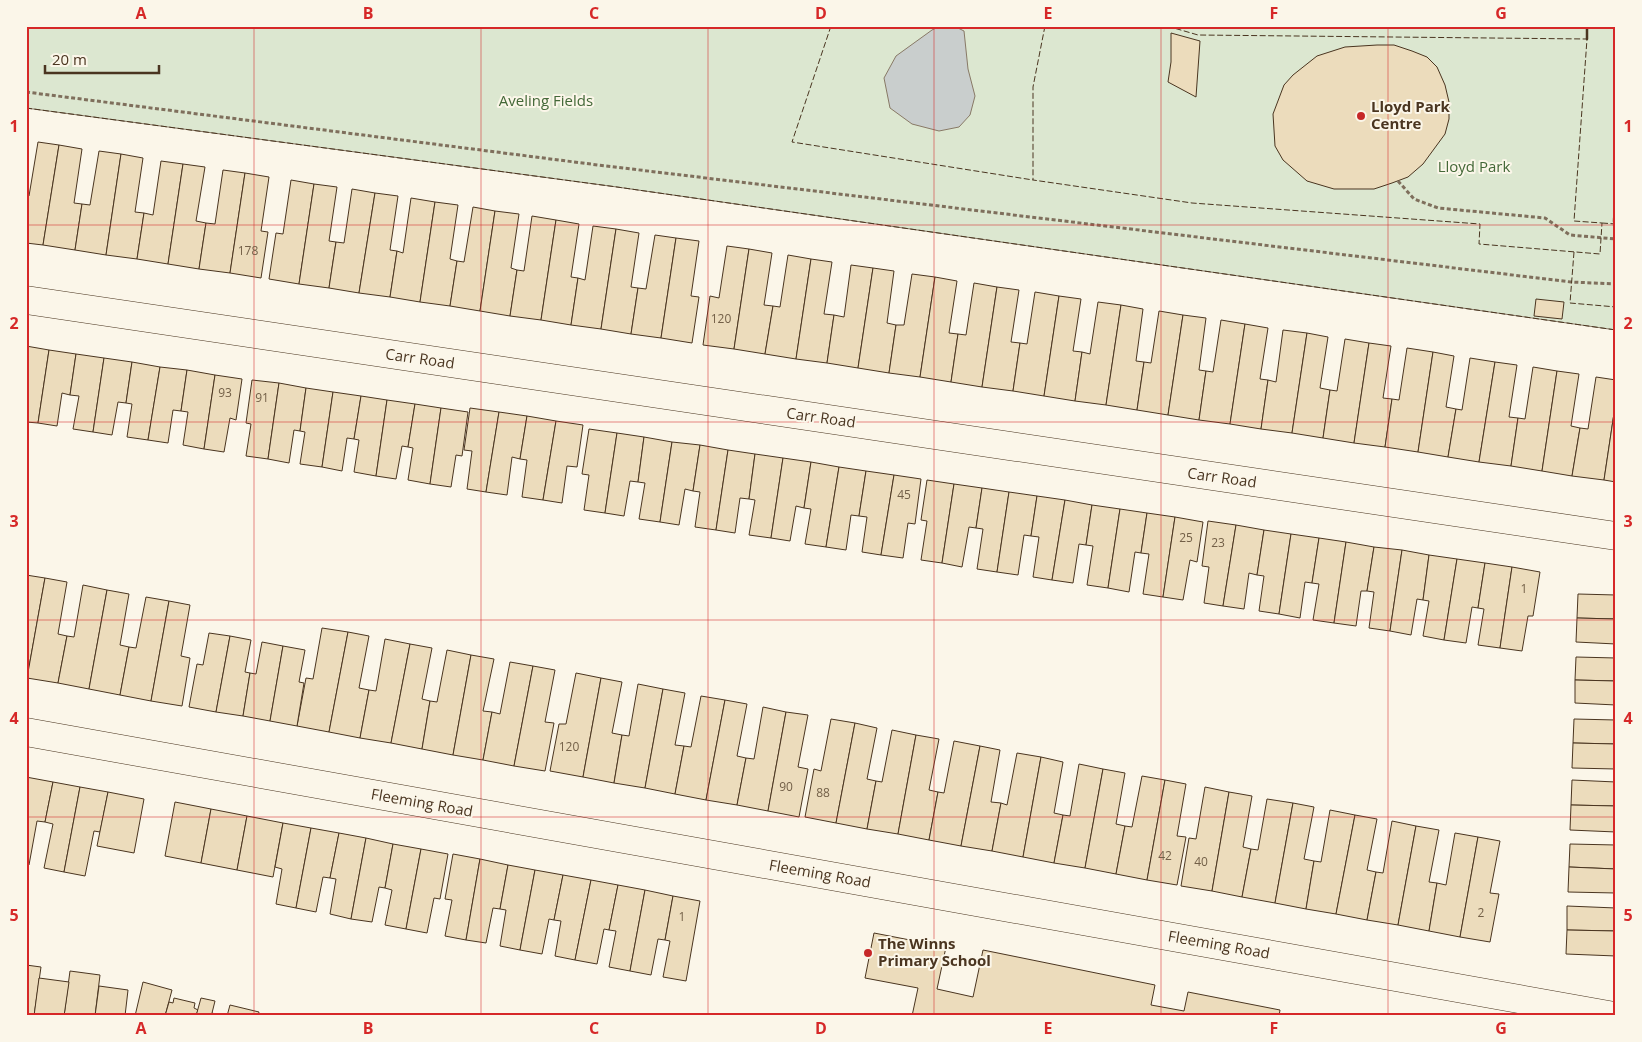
<svg xmlns="http://www.w3.org/2000/svg" width="1642" height="1042" font-family="'Open Sans',sans-serif">
<style>
.green{fill:#dce7d0;stroke:#887966}
.water{fill:#c9cecd;stroke:#887966}
.building{fill:#ecdcbc;stroke:#4a3520}
.lines{fill:none;stroke-linecap:round;stroke-linejoin:round}
.minor-casing{stroke:#4a3520;stroke-width:29}
.path{stroke:#7f6f5c;stroke-width:3;stroke-dasharray:4 2.5;stroke-linecap:butt}
.minor{stroke:#fbf6e9;stroke-width:28}
.fence{stroke:#4a3520;stroke-width:1;stroke-dasharray:6 2.5;stroke-linecap:butt}
.wall{stroke:#4a3520;stroke-width:2.5}
.grid{fill:none;stroke:#d62828;stroke-width:1;stroke-opacity:0.55}
.poi-dot{fill:#c62828;stroke:#fbf6e9;stroke-width:2}
.labels{text-anchor:middle;stroke-width:4;stroke-linejoin:round;paint-order:stroke}
.number-label{font-size:12px;fill:#725f47}
.park-label{font-size:15px;fill:#436837;stroke:#fbf6e9}
.poi-label{font-size:15px;font-weight:bold;fill:#4a3520;stroke:#fbf6e9;text-anchor:start}
.street-label{font-size:15px;fill:#4a3520;stroke:#fbf6e9}
.neatline{fill:none;stroke:#d62828;stroke-width:2}
.grid-label{font-size:16px;text-anchor:middle;font-weight:bold;fill:#d62828}
</style>
<rect width="100%" height="100%" fill="#fbf6e9"/>
<path class="green" d="M26,26H1616V330L617,187L26,108Z"/>
<path class="water" d="M940,26H954L964,31L968,69L975,96L970,115L959,127L939,131L912,124L890,108L884,78L896,56L932,30Z"/>
<g class="building">
<path d="M1171,33L1200,41L1196,97L1168,82L1171,62Z"/>
<path d="M1377,45H1394L1412,51L1427,57L1437,67L1445,85L1449,102V119L1445,134L1423,164L1408,177L1392,183L1374,189H1334L1307,181L1283,160L1275,146L1273,114L1284,85L1293,75L1317,56L1345,47Z"/>
<path d="M38,142L59,145L43,245L26,243V196H29Z"/>
<path d="M59,145L82,149L74,203L82,204L75,250L43,245Z"/>
<path d="M99,151L121,154L106,255L75,250L82,204L90,205Z"/>
<path d="M121,154L143,158L135,212L144,213L137,259L106,255Z"/>
<path d="M161,161L183,164L168,264L137,259L144,213L153,215Z"/>
<path d="M183,164L205,167L196,221L206,223L199,269L168,264Z"/>
<path d="M223,170L245,173L230,273L199,269L206,223L215,224Z"/>
<path d="M245,173L269,177L261,231L268,232L261,278L230,273Z"/>
<path d="M291,180L314,184L299,284L269,279L276,233L283,234Z"/>
<path d="M314,184L337,187L329,241L336,242L329,288L299,284Z"/>
<path d="M352,189L375,193L359,293L329,288L336,242L344,243Z"/>
<path d="M375,193L398,196L390,250L397,251L390,297L359,293Z"/>
<path d="M411,198L435,202L420,302L390,297L397,251L403,253Z"/>
<path d="M435,202L458,205L450,259L457,261L450,306L420,302Z"/>
<path d="M473,207L495,211L480,311L450,306L457,261L464,262Z"/>
<path d="M495,211L519,214L511,268L517,270L510,316L480,311Z"/>
<path d="M532,216L556,220L541,320L510,316L517,270L524,271Z"/>
<path d="M556,220L579,224L571,277L578,278L571,325L541,320Z"/>
<path d="M593,226L616,229L601,329L571,325L578,278L585,280Z"/>
<path d="M616,229L639,233L631,287L638,288L631,334L601,329Z"/>
<path d="M655,235L676,238L661,338L631,334L638,288L646,289Z"/>
<path d="M676,238L699,241L691,296L699,297L692,343L661,338Z"/>
<path d="M727,246L749,249L734,349L703,345L710,296L719,298Z"/>
<path d="M749,249L772,253L764,305L773,306L765,354L734,349Z"/>
<path d="M788,255L811,259L796,359L765,354L773,306L780,307Z"/>
<path d="M811,259L832,262L824,314L834,315L827,363L796,359Z"/>
<path d="M851,265L873,268L858,368L827,363L834,315L844,317Z"/>
<path d="M873,268L894,271L887,323L896,325L889,373L858,368Z"/>
<path d="M912,274L935,277L920,377L889,373L896,325H904Z"/>
<path d="M935,277L957,281L949,333L958,334L951,382L920,377Z"/>
<path d="M974,283L997,287L982,387L951,382L958,334L966,335Z"/>
<path d="M997,287L1019,290L1011,342L1020,343L1013,391L982,387Z"/>
<path d="M1035,292L1059,296L1044,396L1013,391L1020,343L1027,344Z"/>
<path d="M1059,296L1081,299L1073,351L1082,352L1075,401L1044,396Z"/>
<path d="M1536,299L1564,302L1562,319L1534,316Z"/>
<path d="M1098,302L1121,305L1106,405L1075,401L1082,352L1090,354Z"/>
<path d="M1121,305L1143,309L1136,361L1144,362L1137,410L1106,405Z"/>
<path d="M1159,311L1183,315L1168,415L1137,410L1144,362L1151,363Z"/>
<path d="M1183,315L1206,318L1199,370L1206,371L1199,420L1168,415Z"/>
<path d="M1221,320L1245,324L1230,424L1199,420L1206,371L1213,372Z"/>
<path d="M1245,324L1268,328L1260,379L1268,380L1261,429L1230,424Z"/>
<path d="M1283,330L1307,333L1292,433L1261,429L1268,380L1276,382Z"/>
<path d="M1307,333L1328,337L1320,388L1330,390L1323,438L1292,433Z"/>
<path d="M1345,339L1369,343L1354,443L1323,438L1330,390L1337,391Z"/>
<path d="M1369,343L1391,346L1383,398L1392,399L1385,447L1354,443Z"/>
<path d="M26,346L49,350L38,423L26,422Z"/>
<path d="M1407,348L1433,352L1418,452L1385,447L1392,399L1399,400Z"/>
<path d="M49,350L76,354L70,395L62,393L57,426L38,423Z"/>
<path d="M1433,352L1454,356L1446,407L1456,409L1448,457L1418,452Z"/>
<path d="M76,354L104,358L93,432L73,429L79,396L70,395Z"/>
<path d="M104,358L132,362L126,403L118,402L112,435L93,432Z"/>
<path d="M1470,358L1495,362L1479,462L1448,457L1456,409L1462,410Z"/>
<path d="M132,362L160,367L148,440L127,437L132,404L126,403Z"/>
<path d="M1495,362L1517,365L1509,417L1518,418L1511,466L1479,462Z"/>
<path d="M160,367L187,370L181,411L173,410L168,443L148,440Z"/>
<path d="M1533,367L1557,371L1542,471L1511,466L1518,418L1525,419Z"/>
<path d="M187,370L215,375L204,449L183,445L188,412L181,411Z"/>
<path d="M1557,371L1579,374L1571,426L1580,428L1572,476L1542,471Z"/>
<path d="M215,375L242,379L236,420L230,418L224,452L204,449Z"/>
<path d="M1596,377L1616,380V400L1604,480L1572,476L1580,428L1588,429Z"/>
<path d="M252,380L279,383L268,459L246,456L251,424L246,423Z"/>
<path d="M279,383L306,388L300,431L294,430L289,463L268,459Z"/>
<path d="M306,388L333,392L322,467L300,464L305,432L300,431Z"/>
<path d="M333,392L361,396L354,439L347,438L342,471L322,467Z"/>
<path d="M361,396L387,400L376,476L354,472L359,440L354,439Z"/>
<path d="M387,400L415,404L408,447L402,446L396,479L376,476Z"/>
<path d="M1616,400V482L1604,480Z"/>
<path d="M415,404L441,408L430,484L408,480L413,448L408,447Z"/>
<path d="M441,408L468,412L462,456L456,455L451,487L430,484Z"/>
<path d="M470,408L499,412L486,492L467,489L472,451L464,450Z"/>
<path d="M499,412L527,416L520,459L512,457L507,495L486,492Z"/>
<path d="M527,416L556,421L543,500L522,497L527,460L520,459Z"/>
<path d="M556,421L583,425L577,467L567,466L562,503L543,500Z"/>
<path d="M589,429L617,433L605,513L584,510L589,475L582,474Z"/>
<path d="M617,433L644,437L638,482L630,481L624,516L605,513Z"/>
<path d="M644,437L672,442L660,522L639,519L645,483L638,482Z"/>
<path d="M672,442L700,445L693,491L685,489L679,525L660,522Z"/>
<path d="M700,445L728,450L716,530L695,527L700,492L693,491Z"/>
<path d="M728,450L755,454L749,499L740,498L735,533L716,530Z"/>
<path d="M755,454L783,458L771,538L749,535L755,500L749,499Z"/>
<path d="M783,458L811,462L804,508L796,506L790,541L771,538Z"/>
<path d="M811,462L839,467L826,547L805,544L811,509L804,508Z"/>
<path d="M839,467L866,471L859,516L851,515L846,550L826,547Z"/>
<path d="M866,471L894,475L881,555L862,552L867,517L859,516Z"/>
<path d="M894,475L921,479L915,524L908,523L903,558L881,555Z"/>
<path d="M927,480L954,484L942,563L921,560L927,521L921,520Z"/>
<path d="M954,484L982,488L976,528L969,527L962,567L942,563Z"/>
<path d="M982,488L1009,492L997,572L977,569L983,529L976,528Z"/>
<path d="M1009,492L1037,496L1031,536L1024,535L1018,575L997,572Z"/>
<path d="M1037,496L1065,500L1052,580L1033,577L1039,537L1031,536Z"/>
<path d="M1065,500L1092,505L1086,545L1079,544L1073,583L1052,580Z"/>
<path d="M1092,505L1120,509L1108,588L1087,585L1093,546L1086,545Z"/>
<path d="M1120,509L1147,513L1141,553L1135,552L1129,592L1108,588Z"/>
<path d="M1147,513L1175,517L1163,597L1143,594L1149,554L1141,553Z"/>
<path d="M1175,517L1203,522L1197,562L1190,560L1183,600L1163,597Z"/>
<path d="M1208,521L1236,525L1223,606L1204,603L1209,567L1202,566Z"/>
<path d="M1236,525L1264,530L1257,575L1249,573L1244,609L1223,606Z"/>
<path d="M1264,530L1291,534L1279,614L1259,611L1264,576L1257,575Z"/>
<path d="M1291,534L1319,538L1312,583L1305,582L1300,618L1279,614Z"/>
<path d="M1319,538L1346,542L1334,623L1313,620L1319,584L1312,583Z"/>
<path d="M1346,542L1374,547L1367,591H1361L1356,626L1334,623Z"/>
<path d="M1374,547L1402,550L1390,631L1369,628L1374,592L1367,591Z"/>
<path d="M1402,550L1429,555L1423,600L1417,599L1411,635L1390,631Z"/>
<path d="M1429,555L1457,559L1444,640L1423,636L1429,601L1423,600Z"/>
<path d="M1457,559L1485,563L1478,608L1472,607L1466,643L1444,640Z"/>
<path d="M1485,563L1512,567L1500,648L1478,645L1484,609L1478,608Z"/>
<path d="M1512,567L1540,572L1533,616H1528L1522,651L1500,648Z"/>
<path d="M26,575L45,578L27,678H26Z"/>
<path d="M45,578L67,582L58,634L67,636L58,683L27,678Z"/>
<path d="M83,585L107,590L89,689L58,683L67,636L74,637Z"/>
<path d="M107,590L129,594L120,645L129,647L120,695L89,689Z"/>
<path d="M1578,594L1616,595V619L1577,618Z"/>
<path d="M146,597L169,601L151,701L120,695L129,647L136,648Z"/>
<path d="M169,601L190,605L181,656L190,658L182,706L151,701Z"/>
<path d="M1577,618L1616,619V644L1576,642Z"/>
<path d="M322,628L348,632L329,732L297,726L306,678L313,679Z"/>
<path d="M348,632L369,636L359,688L369,690L360,738L329,732Z"/>
<path d="M209,633L230,636L216,712L189,707L197,664L203,665Z"/>
<path d="M230,636L251,640L245,672L250,673L243,716L216,712Z"/>
<path d="M385,639L410,644L391,743L360,738L369,690L376,691Z"/>
<path d="M262,642L283,646L270,721L243,716L250,673L256,674Z"/>
<path d="M410,644L432,648L422,699L430,701L422,749L391,743Z"/>
<path d="M283,646L305,650L299,682L304,683L297,726L270,721Z"/>
<path d="M447,650L471,655L453,755L422,749L430,701L437,702Z"/>
<path d="M471,655L494,659L483,711L492,712L483,760L453,755Z"/>
<path d="M1576,657L1616,658V681L1575,680Z"/>
<path d="M510,662L533,666L514,766L483,760L492,712L500,714Z"/>
<path d="M533,666L555,670L545,722L554,723L545,771L514,766Z"/>
<path d="M576,673L601,678L583,777L550,771L559,724H566Z"/>
<path d="M601,678L622,682L612,733L622,735L614,783L583,777Z"/>
<path d="M1575,680L1616,681V705L1575,703Z"/>
<path d="M638,684L663,689L645,788L614,783L622,735L629,736Z"/>
<path d="M663,689L685,693L675,745L684,746L675,794L645,788Z"/>
<path d="M701,696L725,700L706,800L675,794L684,746L691,747Z"/>
<path d="M725,700L747,704L737,756L746,758L737,805L706,800Z"/>
<path d="M763,707L786,712L768,811L737,805L746,758L754,759Z"/>
<path d="M786,712L808,715L798,767L808,769L799,817L768,811Z"/>
<path d="M831,719L855,723L836,823L805,817L814,769L821,771Z"/>
<path d="M1574,719L1616,720V744L1573,743Z"/>
<path d="M855,723L877,728L867,779L876,781L867,829L836,823Z"/>
<path d="M892,730L916,735L898,834L867,829L876,781L882,782Z"/>
<path d="M916,735L939,739L929,790L938,792L929,840L898,834Z"/>
<path d="M954,741L980,746L961,846L929,840L938,792L944,793Z"/>
<path d="M1573,743L1616,744V769L1572,768Z"/>
<path d="M980,746L1000,750L991,802L1001,803L992,851L961,846Z"/>
<path d="M1017,753L1041,757L1023,857L992,851L1001,803L1007,805Z"/>
<path d="M1041,757L1063,762L1054,813L1063,815L1054,863L1023,857Z"/>
<path d="M1079,764L1103,769L1085,868L1054,863L1063,815L1070,816Z"/>
<path d="M1103,769L1125,773L1116,824L1125,826L1116,874L1085,868Z"/>
<path d="M1142,776L1165,780L1147,880L1116,874L1125,826L1132,827Z"/>
<path d="M26,777L53,782L45,822L37,821L29,865H26Z"/>
<path d="M1165,780L1186,784L1177,836L1186,837L1177,885L1147,880Z"/>
<path d="M1572,780L1616,782V806L1571,805Z"/>
<path d="M53,782L80,787L64,872L44,868L53,824L45,822Z"/>
<path d="M80,787L108,792L100,832L94,831L85,876L64,872Z"/>
<path d="M1205,787L1229,792L1212,891L1181,886L1189,838L1196,839Z"/>
<path d="M108,792L144,799L134,853L97,846Z"/>
<path d="M1229,792L1252,796L1243,847L1251,849L1242,897L1212,891Z"/>
<path d="M1267,799L1293,803L1275,903L1242,897L1251,849L1258,850Z"/>
<path d="M175,802L211,809L201,863L165,856Z"/>
<path d="M1293,803L1314,807L1304,859L1314,861L1306,909L1275,903Z"/>
<path d="M1571,805L1616,806V832L1570,830Z"/>
<path d="M211,809L247,816L237,870L201,863Z"/>
<path d="M1330,810L1355,815L1336,914L1306,909L1314,861L1321,862Z"/>
<path d="M1355,815L1377,819L1367,870L1376,872L1367,920L1336,914Z"/>
<path d="M247,816L283,823L273,877L237,870Z"/>
<path d="M1392,821L1416,826L1398,925L1367,920L1376,872L1383,873Z"/>
<path d="M283,823L311,828L296,908L276,904L282,869L275,867Z"/>
<path d="M1416,826L1439,830L1429,882L1437,883L1429,931L1398,925Z"/>
<path d="M311,828L339,833L330,878L323,877L316,912L296,908Z"/>
<path d="M339,833L366,838L351,919L330,914L336,879L330,878Z"/>
<path d="M1455,833L1478,837L1460,937L1429,931L1437,883L1446,885Z"/>
<path d="M1478,837L1500,841L1490,893L1499,894L1490,942L1460,937Z"/>
<path d="M366,838L393,844L385,888L379,887L372,922L351,919Z"/>
<path d="M393,844L421,849L406,929L385,925L392,890L385,888Z"/>
<path d="M1570,844L1616,845V869L1569,867Z"/>
<path d="M421,849L448,854L440,899L434,898L427,933L406,929Z"/>
<path d="M453,854L480,859L466,940L445,936L452,900L445,899Z"/>
<path d="M480,859L508,865L500,909L493,908L486,943L466,940Z"/>
<path d="M508,865L535,870L520,950L500,946L506,910L500,909Z"/>
<path d="M1569,867L1616,869V893L1568,892Z"/>
<path d="M535,870L563,875L554,920L549,919L542,954L520,950Z"/>
<path d="M563,875L591,880L575,960L555,956L561,921L554,920Z"/>
<path d="M591,880L618,885L609,930L604,929L597,964L575,960Z"/>
<path d="M618,885L645,890L630,971L609,967L616,931L609,930Z"/>
<path d="M645,890L673,896L665,940L658,939L651,975L630,971Z"/>
<path d="M673,896L700,901L686,981L663,977L670,941L665,940Z"/>
<path d="M1567,906L1616,908V931L1567,930Z"/>
<path d="M1567,930L1616,931V956L1566,954Z"/>
<path d="M874,933L946,947L937,989L973,997L983,950L1155,985L1151,1005L1184,1011L1188,992L1280,1010L1279,1016H912L918,988L865,978Z"/>
<path d="M26,965L41,967L34,1016H26Z"/>
<path d="M70,971L100,975L95,1016H64Z"/>
<path d="M39,978L69,982L64,1016H34Z"/>
<path d="M143,982L172,990L165,1016H135Z"/>
<path d="M99,986L128,990L125,1016H95Z"/>
<path d="M174,998L195,1003L194,1008L198,1010L196,1016H165L169,1002L173,1003Z"/>
<path d="M201,998L215,1001L212,1013L222,1016H196Z"/>
<path d="M230,1005L259,1012L258,1016H227Z"/>
</g>
<g class="lines">
<defs>
<g id="minor">
<path d="M26,300L1616,536"/>
<path d="M26,732L1614,1016"/>
</g>
</defs>
<use href="#minor" class="minor-casing"/>
<g class="path">
<path d="M26,92L598,165L1571,282L1616,284"/>
<path d="M1398,181L1414,199L1438,208L1545,218L1570,235L1616,239"/>
<path d="M1616,192L1614,224L1616,230"/>
</g>
<use href="#minor" class="minor"/>
<g class="fence">
<path d="M831,26L792,142L1033,180"/>
<path d="M1045,26L1033,87V180L1192,203L1480,224L1479,244L1600,254L1602,223L1574,221L1587,39L1198,35L1167,26"/>
<path d="M26,108L617,187L1616,330"/>
<path d="M1602,223L1616,224"/>
<path d="M1574,252L1570,303L1616,307"/>
</g>
<path class="wall" d="M1587,39V26"/>
</g>
<path class="grid" d="M254,26V1016M481,26V1016M708,26V1016M934,26V1016M1161,26V1016M1388,26V1016M26,225H1616M26,422H1616M26,620H1616M26,817H1616"/>
<g class="poi-dot">
<circle cx="1361" cy="116" r="5"/>
<circle cx="868" cy="953" r="5"/>
</g>
<g class="labels">
<g class="number-label">
<text x="248" y="255">178</text>
<text x="721" y="323">120</text>
<text x="225" y="397">93</text>
<text x="262" y="402">91</text>
<text x="904" y="499">45</text>
<text x="1186" y="542">25</text>
<text x="1218" y="547">23</text>
<text x="1524" y="593">1</text>
<text x="569" y="751">120</text>
<text x="786" y="791">90</text>
<text x="823" y="797">88</text>
<text x="1165" y="860">42</text>
<text x="1201" y="866">40</text>
<text x="1481" y="917">2</text>
<text x="682" y="921">1</text>
</g>
<g class="park-label">
<text x="546" y="106">Aveling Fields</text>
<text x="1474" y="172">Lloyd Park</text>
</g>
<g class="poi-label">
<text x="1371" y="112">Lloyd Park<tspan x="1371" dy="17">Centre</tspan></text>
<text x="878" y="949">The Winns<tspan x="878" dy="17">Primary School</tspan></text>
</g>
<g class="street-label">
<text transform="translate(420 359) rotate(8)" y="5">Carr Road</text>
<text transform="translate(821 418) rotate(8)" y="5">Carr Road</text>
<text transform="translate(1222 478) rotate(8)" y="5">Carr Road</text>
<text transform="translate(422 803) rotate(10)" y="5">Fleeming Road</text>
<text transform="translate(820 874) rotate(10)" y="5">Fleeming Road</text>
<text transform="translate(1219 945) rotate(10)" y="5">Fleeming Road</text>
</g>
</g>
<rect width="1642" height="1042" fill="none" stroke="#fbf6e9" stroke-width="55"/>
<path d="M45 65v8h114v-8" fill="none" stroke="#4a3520" stroke-width="2.5"/>
<text x="52" y="65" font-size="15" fill="#4a3520" stroke="#fbf6e9" stroke-width="4" paint-order="stroke">20 m</text>
<rect x="28" y="28" width="1586" height="986" class="neatline"/>
<g class="grid-label">
<text x="141" y="19">A</text>
<text x="368" y="19">B</text>
<text x="594" y="19">C</text>
<text x="821" y="19">D</text>
<text x="1048" y="19">E</text>
<text x="1274" y="19">F</text>
<text x="1501" y="19">G</text>
<text x="14" y="132">1</text>
<text x="1628" y="132">1</text>
<text x="14" y="329">2</text>
<text x="1628" y="329">2</text>
<text x="14" y="527">3</text>
<text x="1628" y="527">3</text>
<text x="14" y="724">4</text>
<text x="1628" y="724">4</text>
<text x="14" y="921">5</text>
<text x="1628" y="921">5</text>
<text x="141" y="1034">A</text>
<text x="368" y="1034">B</text>
<text x="594" y="1034">C</text>
<text x="821" y="1034">D</text>
<text x="1048" y="1034">E</text>
<text x="1274" y="1034">F</text>
<text x="1501" y="1034">G</text>
</g>
</svg>
